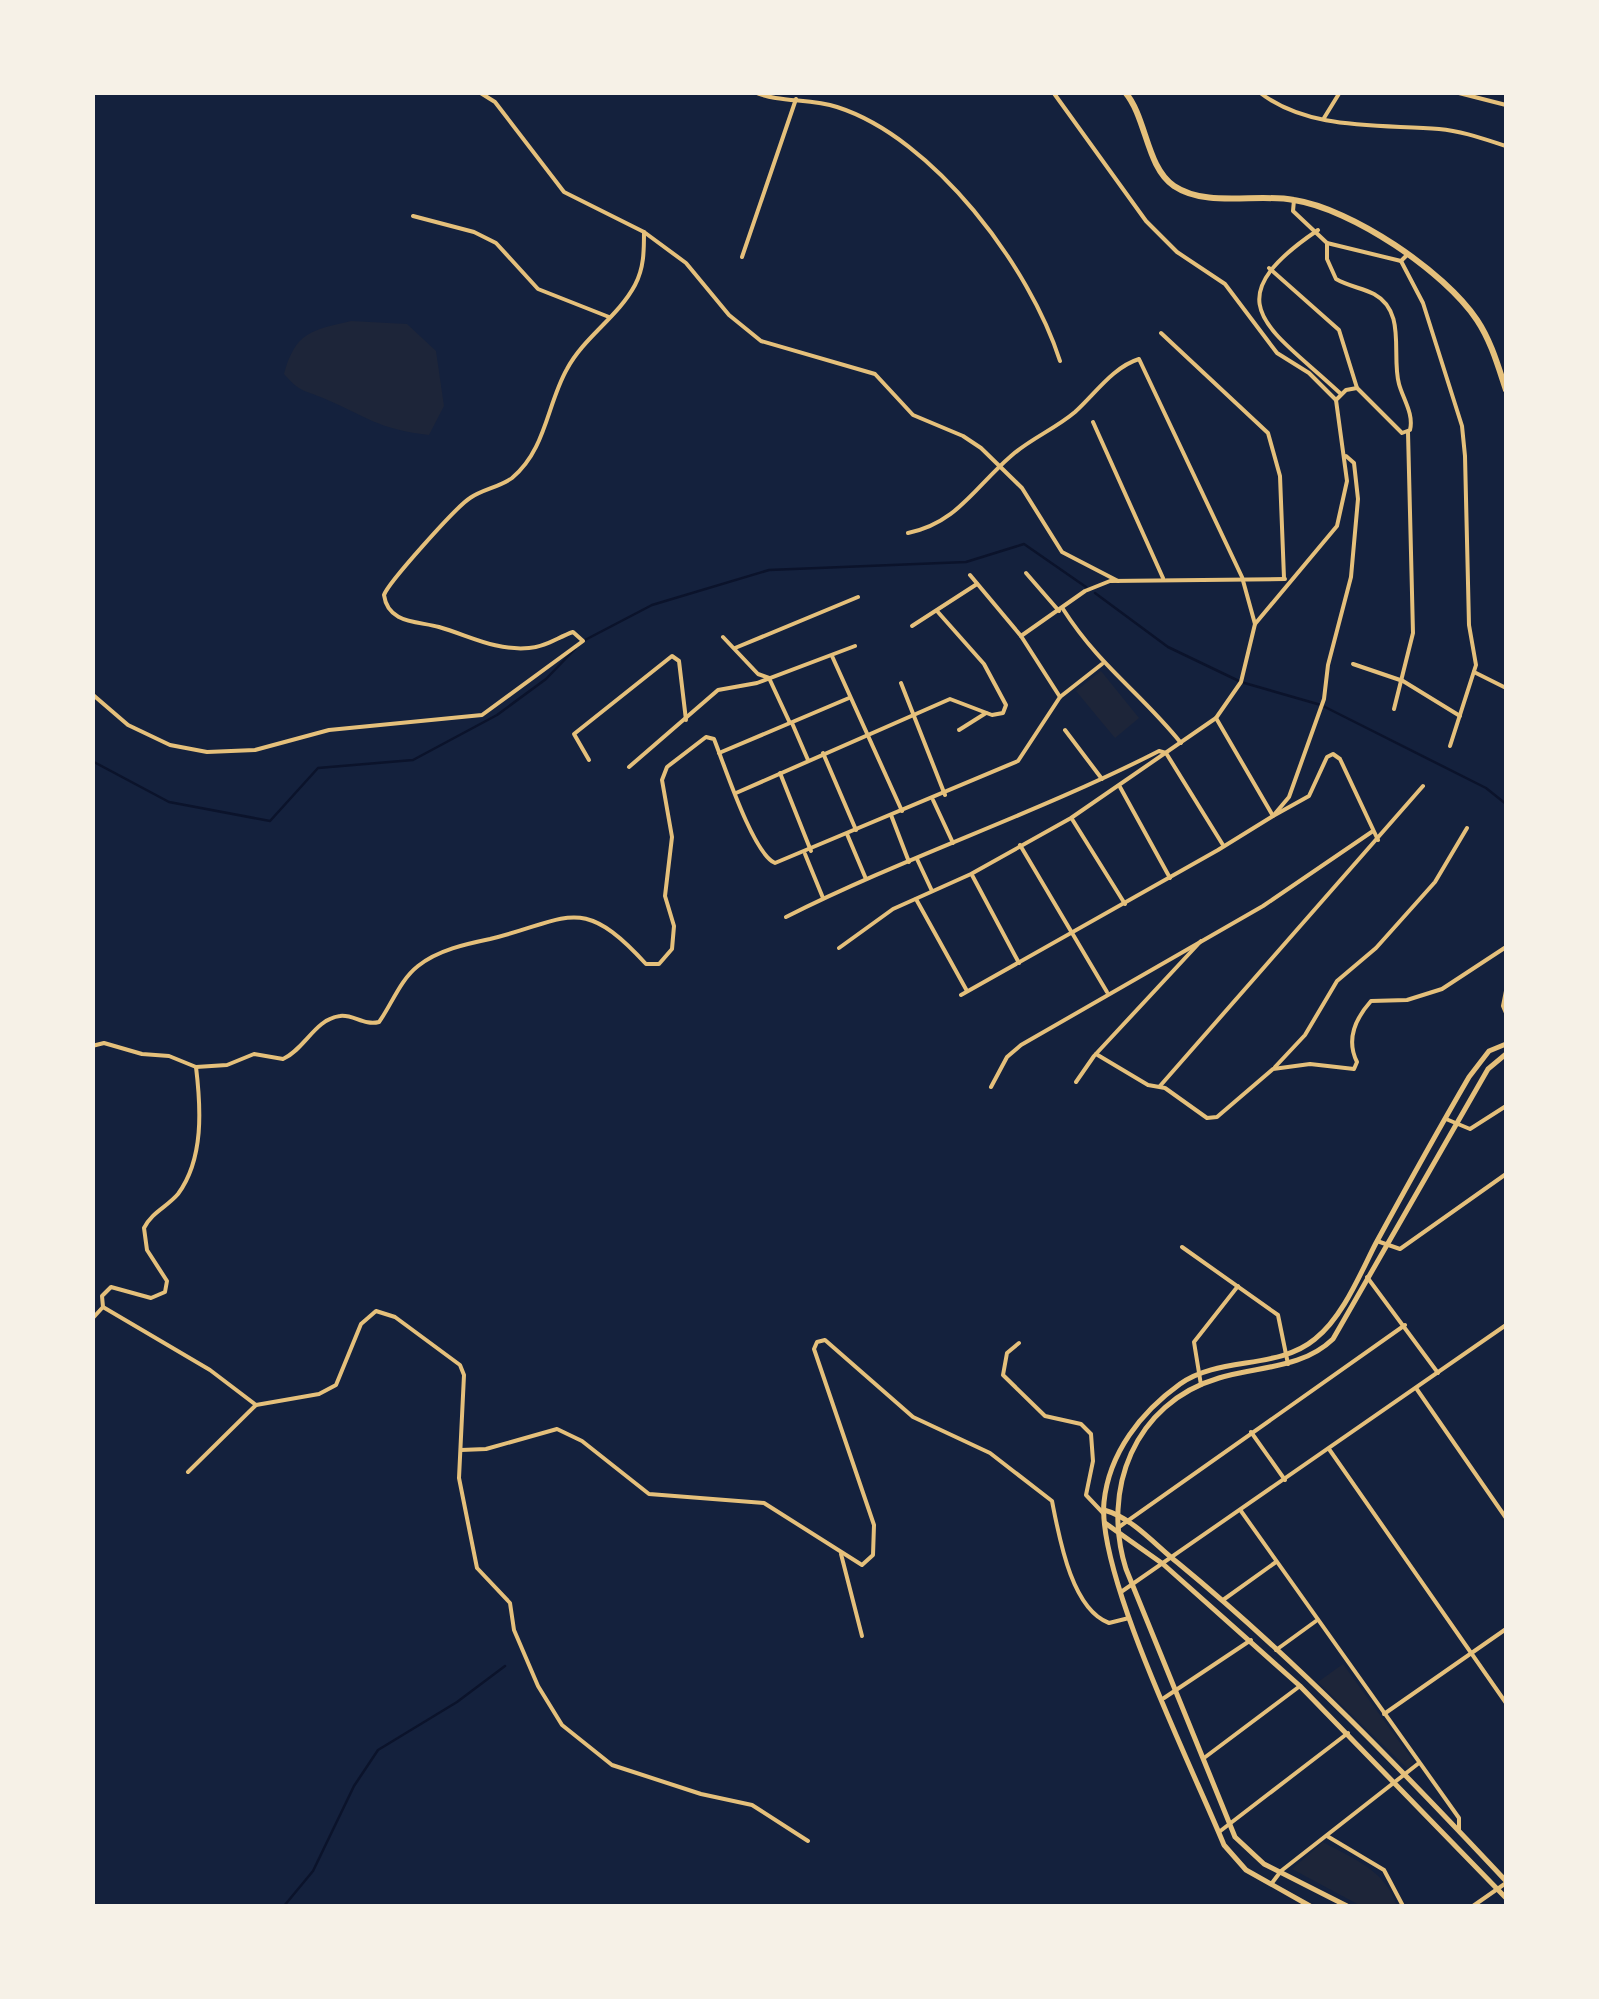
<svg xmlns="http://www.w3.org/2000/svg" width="1599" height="1999" font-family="Overpass,sans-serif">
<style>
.green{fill:#1d2539}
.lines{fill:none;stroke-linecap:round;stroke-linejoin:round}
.stream{stroke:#0b132b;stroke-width:2.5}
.minor{stroke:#e5c07b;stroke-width:4}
.tertiary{stroke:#e5c07b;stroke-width:5}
.secondary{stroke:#e5c07b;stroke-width:6}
</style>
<rect width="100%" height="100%" fill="#14213d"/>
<g class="green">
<path d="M351,321L407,324L436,351L444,406L429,435C377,429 368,417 323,398C302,389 301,393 284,374C295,333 311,330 351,321Z"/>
<path d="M1101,671L1139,718L1115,738L1076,691Z"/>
<path d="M1343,1664L1414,1762L1408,1769L1318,1682Z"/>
<path d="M1323,1842C1354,1859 1386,1871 1397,1906H1361L1292,1869Z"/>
</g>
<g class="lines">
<g class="stream">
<path d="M1095,593L1168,647L1241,682L1321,705L1486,788L1506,804"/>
<path d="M585,640L652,605L769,570L966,562L1024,544L1086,587"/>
<path d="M92,761L169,802L270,821L318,768L413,760L497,715L546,679L575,649"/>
<path d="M284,1906L313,1871L354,1786L378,1750L457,1702L505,1666"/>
</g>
<g class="minor">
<path d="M479,92L495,102L564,192L644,232L686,263L729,315L761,341L875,374L913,415L963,436L981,448L1022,488L1062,552L1118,581"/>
<path d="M754,92C780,103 810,98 837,107C934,138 1030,267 1060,361"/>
<path d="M1053,92L1146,221L1177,252L1225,284L1277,353L1309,373L1336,400"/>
<path d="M1259,92C1309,131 1380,124 1439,129C1462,131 1484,139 1506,146"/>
<path d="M1455,92L1506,105"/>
<path d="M1324,118L1340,92"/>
<path d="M413,216L474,232L496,243L538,289L609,317"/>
<path d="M1318,230C1210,303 1271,328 1341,394"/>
<path d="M1327,243L1401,261L1406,256"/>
<path d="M742,257L796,99"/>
<path d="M1401,261L1423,303L1462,426L1465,456L1469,625L1476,665L1450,746"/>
<path d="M1269,268L1339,330L1357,388"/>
<path d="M1161,333L1268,433L1280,476L1284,578"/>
<path d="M1093,422L1163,578"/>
<path d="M908,533C957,523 975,487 1011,456C1030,439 1055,429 1075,412C1095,394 1113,367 1139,359L1242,577L1255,624"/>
<path d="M1026,573L1059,611"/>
<path d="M970,575L1021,636L1060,697"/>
<path d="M1063,609C1100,667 1141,693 1181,743"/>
<path d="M912,626L977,584"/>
<path d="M1021,636L1085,591L1110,581L1285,579"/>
<path d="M723,637L758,674L769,678L789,721"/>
<path d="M735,648L858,597"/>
<path d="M832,656L902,811"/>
<path d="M1353,664L1403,681L1460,716"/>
<path d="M1474,672L1506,688"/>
<path d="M901,683L945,795"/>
<path d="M92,694L128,725L170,745L207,752L255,750L329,730L482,715L583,641L573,632C558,637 546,647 529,648C496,651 470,636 439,627C418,621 388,624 384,595C388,583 456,507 470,498C483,489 500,487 512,478C546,450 547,404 567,369C584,337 618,317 635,285C644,268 644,251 644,232"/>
<path d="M1394,709L1413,633L1408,432"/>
<path d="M1216,718L1273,816L1309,796L1327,757L1333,754L1340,759L1378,840"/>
<path d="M792,723L808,760"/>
<path d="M959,730L986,713"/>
<path d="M1065,730L1102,779"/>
<path d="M719,753L849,698"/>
<path d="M823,753L856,830"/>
<path d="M589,760L574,734L672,656L679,661L686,720"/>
<path d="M629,767L718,690L757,683L855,646"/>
<path d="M780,773L811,851"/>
<path d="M1120,787L1170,878"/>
<path d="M736,793L950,699L992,715L1003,713L1006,705L984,664L937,611"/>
<path d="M933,800L953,843"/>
<path d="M891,815L909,862"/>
<path d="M1072,819L1125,904"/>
<path d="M847,834L866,879"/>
<path d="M1020,845L1107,992"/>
<path d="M805,854L823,898"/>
<path d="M917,859L932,891"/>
<path d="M972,875L1019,963"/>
<path d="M916,899L967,991"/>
<path d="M786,917C907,856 1038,813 1159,751L1166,753L1223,845"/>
<path d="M839,948L893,909L971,874L1071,818L1216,718L1241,682L1255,624L1337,526L1347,481L1336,400L1346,390L1357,388L1402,433L1410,430C1414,414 1403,399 1399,384C1391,355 1407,312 1374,294C1362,288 1348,286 1336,279L1327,259V243L1293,211L1294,200"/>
<path d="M1506,991L1503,1006L1506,1013"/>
<path d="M961,995L1218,850L1273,816L1289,797L1324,699L1328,665L1351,577L1358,499L1354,463L1346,456"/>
<path d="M92,1046L104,1043L142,1054L169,1056L196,1067L227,1065L254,1054L283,1059C305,1049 315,1019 340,1016C353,1014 364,1026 379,1022C392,1004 400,980 418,966C438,950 466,944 490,939C569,920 580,892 646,964H659L672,949L674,926L665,896L672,837L662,780L667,767L706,737L714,739C724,764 753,854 775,863L1018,761L1060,697L1102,664"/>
<path d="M1096,1054L1148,1085L1165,1088L1207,1118L1217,1117L1273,1069L1310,1064L1354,1069L1357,1062C1346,1040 1355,1019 1371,1001L1407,1000L1442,989L1506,947"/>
<path d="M196,1067C201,1108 204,1159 178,1194C167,1207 152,1212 144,1228L147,1250L167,1281L165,1292L151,1298L111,1287L102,1296L103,1307L210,1370L256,1405L319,1394L336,1385L361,1324L376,1311L395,1317L460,1365L464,1375L459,1478L477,1568L510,1603L514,1630L538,1686L562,1725L612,1765L701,1794L752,1805L808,1841"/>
<path d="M1275,1067L1305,1035L1337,981L1376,948L1435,882L1467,828"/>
<path d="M1076,1082L1094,1056L1201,941"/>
<path d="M1160,1086L1423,786"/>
<path d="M991,1087L1007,1057L1021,1045L1263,906L1373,831"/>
<path d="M1446,1119L1470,1129L1506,1106"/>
<path d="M1377,1241L1400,1249L1506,1174"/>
<path d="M1182,1247L1278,1315L1288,1364"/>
<path d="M1367,1277L1438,1373"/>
<path d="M92,1319L103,1307"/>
<path d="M1019,1343L1007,1353L1003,1375L1045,1416L1081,1424L1091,1434L1093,1461L1086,1495L1104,1514"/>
<path d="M1201,1385L1194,1342L1238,1286"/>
<path d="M1416,1388L1506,1518"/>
<path d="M1251,1432L1285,1480"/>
<path d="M1329,1449L1506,1703"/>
<path d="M461,1450L486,1449L557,1429L582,1441L649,1494L764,1503L862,1565L873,1555L874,1525L814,1349L817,1342L825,1340L913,1417L990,1453L1052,1501C1059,1536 1071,1609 1109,1623L1129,1618"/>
<path d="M188,1472L256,1405"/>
<path d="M1241,1511L1459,1818V1830"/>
<path d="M1119,1527L1405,1325"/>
<path d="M841,1554L862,1636"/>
<path d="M1121,1592L1506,1325"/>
<path d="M1223,1600L1276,1562"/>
<path d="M1276,1650L1316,1621"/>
<path d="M1164,1698L1251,1640"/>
<path d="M1384,1714L1506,1629"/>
<path d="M1204,1758L1300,1686"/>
<path d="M1219,1832L1348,1733"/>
<path d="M1327,1836L1384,1870L1403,1906"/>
<path d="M1272,1883L1281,1871L1419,1763"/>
<path d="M1473,1906L1506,1883"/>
</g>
<g class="tertiary">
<path d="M1104,1510C1133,1518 1155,1545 1178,1563C1296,1660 1402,1770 1506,1881"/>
<path d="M1105,1523L1163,1564L1300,1686L1506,1898"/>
<path d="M1310,1906L1246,1870L1224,1845C1193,1769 1097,1576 1104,1502C1109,1453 1141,1412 1180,1384C1219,1356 1278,1370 1315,1339C1343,1317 1360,1274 1376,1243C1406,1188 1437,1132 1469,1077L1489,1051L1506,1044"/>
<path d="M1347,1906L1264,1864L1235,1837L1126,1569C1101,1490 1134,1403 1219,1378C1258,1366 1302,1369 1333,1339L1488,1069L1506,1054"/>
</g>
<path class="secondary" d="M1125,92C1147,118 1146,167 1174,186C1207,208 1256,193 1294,200C1352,209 1444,271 1477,320C1491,341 1498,366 1506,390"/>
</g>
<rect width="1599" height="1999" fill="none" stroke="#f6f1e7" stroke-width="190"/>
</svg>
